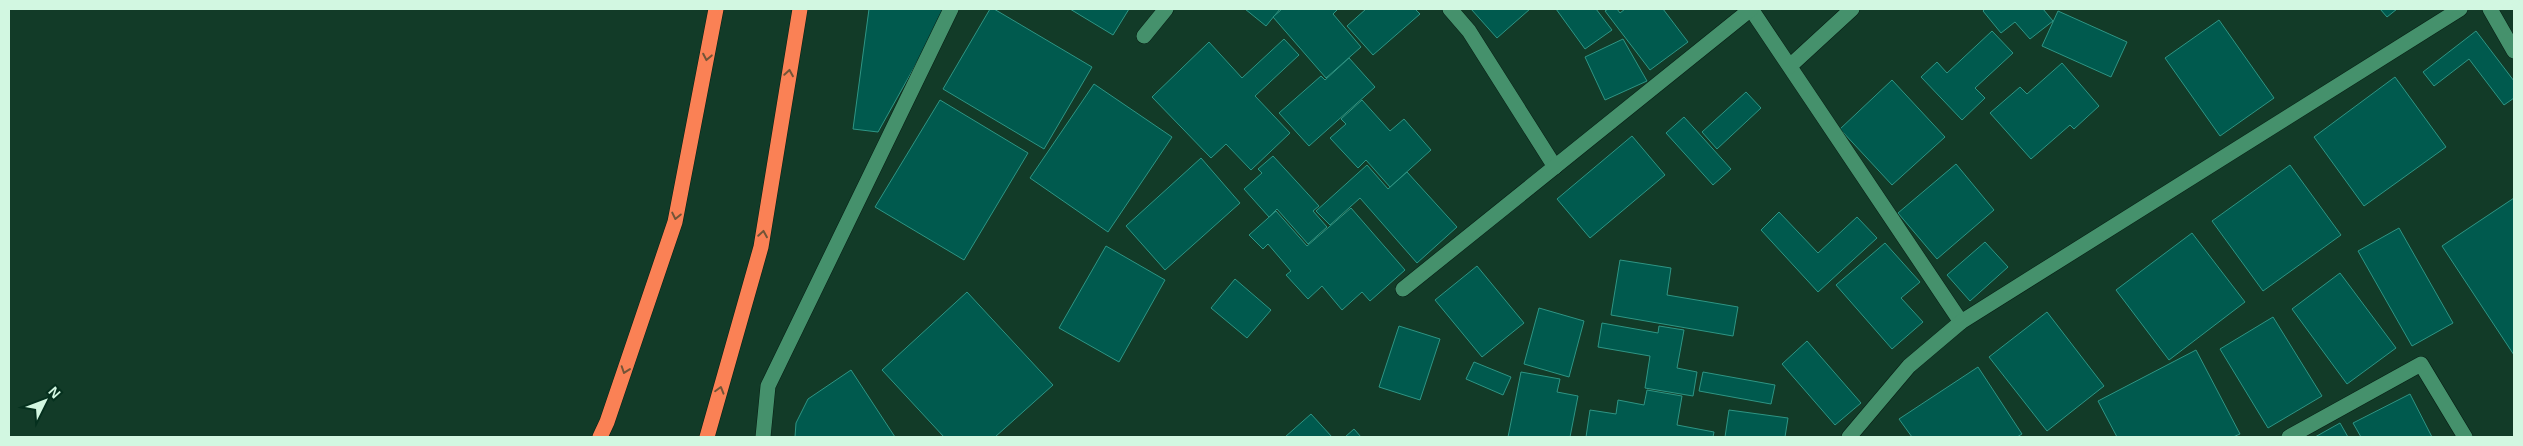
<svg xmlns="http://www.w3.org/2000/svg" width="2523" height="446" font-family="Helvetica,sans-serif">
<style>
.building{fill:#005a4e;stroke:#2e9584}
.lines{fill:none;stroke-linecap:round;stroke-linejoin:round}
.street-casing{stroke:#071f14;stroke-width:16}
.highway-casing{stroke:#071f14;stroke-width:16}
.street{stroke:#45916c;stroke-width:15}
.highway{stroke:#fa8155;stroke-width:15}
.oneway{stroke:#735437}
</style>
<rect width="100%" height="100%" fill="#123b28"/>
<g class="building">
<path d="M869,9H945L940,21L878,132L853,129Z"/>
<path d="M990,9H994L1092,67L1044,149L943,89Z"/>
<path d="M1070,9H1129L1113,35Z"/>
<path d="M1245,9H1280L1266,26Z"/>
<path d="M1282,9H1338L1333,14L1361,47L1326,78L1273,17Z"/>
<path d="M1366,9H1415L1420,14L1373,55L1347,26Z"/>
<path d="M1471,9H1530L1497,38Z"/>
<path d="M1556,9H1596L1612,30L1585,49Z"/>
<path d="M1608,9H1617L1620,13L1625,9H1663L1688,42L1650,70L1605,11Z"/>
<path d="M1985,9H2043L2053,21L2030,39L2015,22L2001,33L1983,11Z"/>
<path d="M2380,9H2397L2387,17Z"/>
<path d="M2058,11L2127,42L2111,77L2042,46Z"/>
<path d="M2219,20L2274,98L2220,136L2165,58Z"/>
<path d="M1992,31L2013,53L1975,88L1985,98L1962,120L1921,77L1937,62L1947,73Z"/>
<path d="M2476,31L2514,81V98L2504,105L2469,59L2434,86L2423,72Z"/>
<path d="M1284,39L1299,55L1255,96L1290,133L1251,170L1226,144L1211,158L1152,97L1209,42L1242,78Z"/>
<path d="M1623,39L1647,81L1605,100L1585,57Z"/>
<path d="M1349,58L1375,87L1309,146L1279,113L1321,76L1325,80Z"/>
<path d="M2062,63L2099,106L2074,129L2070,125L2031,159L1990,113L2020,87L2027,94Z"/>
<path d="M2395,77L2446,147L2364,206L2314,137Z"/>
<path d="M1892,80L1945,137L1892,185L1840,129Z"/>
<path d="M1094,84L1172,137L1108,232L1030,178Z"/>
<path d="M1746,92L1761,108L1717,149L1702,132Z"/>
<path d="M940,100L1028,153L964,260L875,207Z"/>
<path d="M1362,100L1390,131L1404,119L1431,150L1390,187L1366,160L1358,168L1330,138L1346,124L1341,119Z"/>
<path d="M1684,117L1731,169L1713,185L1666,133Z"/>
<path d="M1632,136L1665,175L1590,238L1557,199Z"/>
<path d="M1273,156L1319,206L1313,211L1327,227L1308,244L1277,209L1269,217L1244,189L1262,173L1258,169Z"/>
<path d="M1201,158L1240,203L1165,270L1126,226Z"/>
<path d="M1956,164L1994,210L1937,259L1898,213Z"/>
<path d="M1367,165L1388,189L1407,172L1457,227L1417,263L1360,198L1330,225L1316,211Z"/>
<path d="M2290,165L2341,235L2263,291L2212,221Z"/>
<path d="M2514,198V355L2442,246Z"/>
<path d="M1351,208L1405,270L1370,301L1362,292L1342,310L1322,286L1308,299L1286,275L1291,271L1268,244L1263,249L1249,235L1276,211L1307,246Z"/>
<path d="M1779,212L1818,253L1857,217L1877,238L1818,292L1761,230Z"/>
<path d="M2399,228L2453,323L2412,346L2358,251Z"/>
<path d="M2192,233L2245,302L2169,360L2116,290Z"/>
<path d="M1985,242L2008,267L1970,301L1947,275Z"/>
<path d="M1885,243L1920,282L1901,298L1923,322L1892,349L1836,285Z"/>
<path d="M1106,246L1165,280L1119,362L1059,328Z"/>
<path d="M1620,260L1671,268L1667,295L1738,307L1733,336L1611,315Z"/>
<path d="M1477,266L1524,323L1482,357L1435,300Z"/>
<path d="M2340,273L2396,348L2347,384L2292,309Z"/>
<path d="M1235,279L1271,310L1247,338L1211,308Z"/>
<path d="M967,292L1053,385L995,437H944L882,370Z"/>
<path d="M1539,308L1584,321L1569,377L1524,364Z"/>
<path d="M2047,312L2104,386L2047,431L1989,357Z"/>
<path d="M2273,317L2322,396L2268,428L2220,349Z"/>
<path d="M1602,323L1658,333L1659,326L1684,330L1677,368L1697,372L1693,396L1645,388L1650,356L1598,347Z"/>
<path d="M1399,326L1440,339L1420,400L1379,387Z"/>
<path d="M1807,341L1861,403L1835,425L1782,364Z"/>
<path d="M2196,350L2240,434L2233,437H2117L2098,401Z"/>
<path d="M1474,362L1511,377L1503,395L1466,379Z"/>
<path d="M1978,367L2022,434L2017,437H1912L1899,419Z"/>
<path d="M851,370L895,437H795L796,423L808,399Z"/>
<path d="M1521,372L1560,379L1557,392L1578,396L1570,437H1508Z"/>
<path d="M1703,372L1775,385L1771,404L1699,391Z"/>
<path d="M1647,390L1682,396L1677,425L1714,432L1713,437H1586L1590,410L1616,414L1618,400L1644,405Z"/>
<path d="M2410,394L2432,437H2361L2353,423Z"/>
<path d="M1729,410L1788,418L1785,437H1725Z"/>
<path d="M1311,414L1332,437H1285Z"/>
<path d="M2340,423L2348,437H2315Z"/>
<path d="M1354,429L1361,437H1345Z"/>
</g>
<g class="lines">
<defs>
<g id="street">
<path d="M1450,9L1469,31L1555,167"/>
<path d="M1751,9L1961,322"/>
<path d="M2490,9L2514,51"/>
<path d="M1144,36L1166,9"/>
<path d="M1790,66L1852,9"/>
<path d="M1403,289L1751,9"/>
<path d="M763,437L768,386L951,9"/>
<path d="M1849,437L1909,366L1961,322L2460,9"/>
<path d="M2289,437L2421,364L2465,437"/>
</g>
<g id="highway">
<path d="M600,437L607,422L675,222L716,9"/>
<path d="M707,437L761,247L800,9"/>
</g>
</defs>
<use href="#street" class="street-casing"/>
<use href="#highway" class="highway-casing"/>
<use href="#street" class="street"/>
<use href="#highway" class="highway"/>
</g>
<defs><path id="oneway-chevron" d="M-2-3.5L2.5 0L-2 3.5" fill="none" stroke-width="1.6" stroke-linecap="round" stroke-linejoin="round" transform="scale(1.25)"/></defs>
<g class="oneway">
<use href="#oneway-chevron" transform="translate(707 57) rotate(101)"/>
<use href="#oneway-chevron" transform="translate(789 73) rotate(-81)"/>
<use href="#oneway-chevron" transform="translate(676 216) rotate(102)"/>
<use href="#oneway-chevron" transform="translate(763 234) rotate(-81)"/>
<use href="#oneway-chevron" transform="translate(625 370) rotate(109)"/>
<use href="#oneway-chevron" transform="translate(720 390) rotate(-74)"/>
</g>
<rect width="2523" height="446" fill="none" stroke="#d2f7e1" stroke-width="20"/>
<g transform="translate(45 401) rotate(48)" stroke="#05301e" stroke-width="4" paint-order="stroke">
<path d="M0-4L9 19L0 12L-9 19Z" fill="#d2f7e1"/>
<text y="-8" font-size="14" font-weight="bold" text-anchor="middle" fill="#d2f7e1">N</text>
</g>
</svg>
